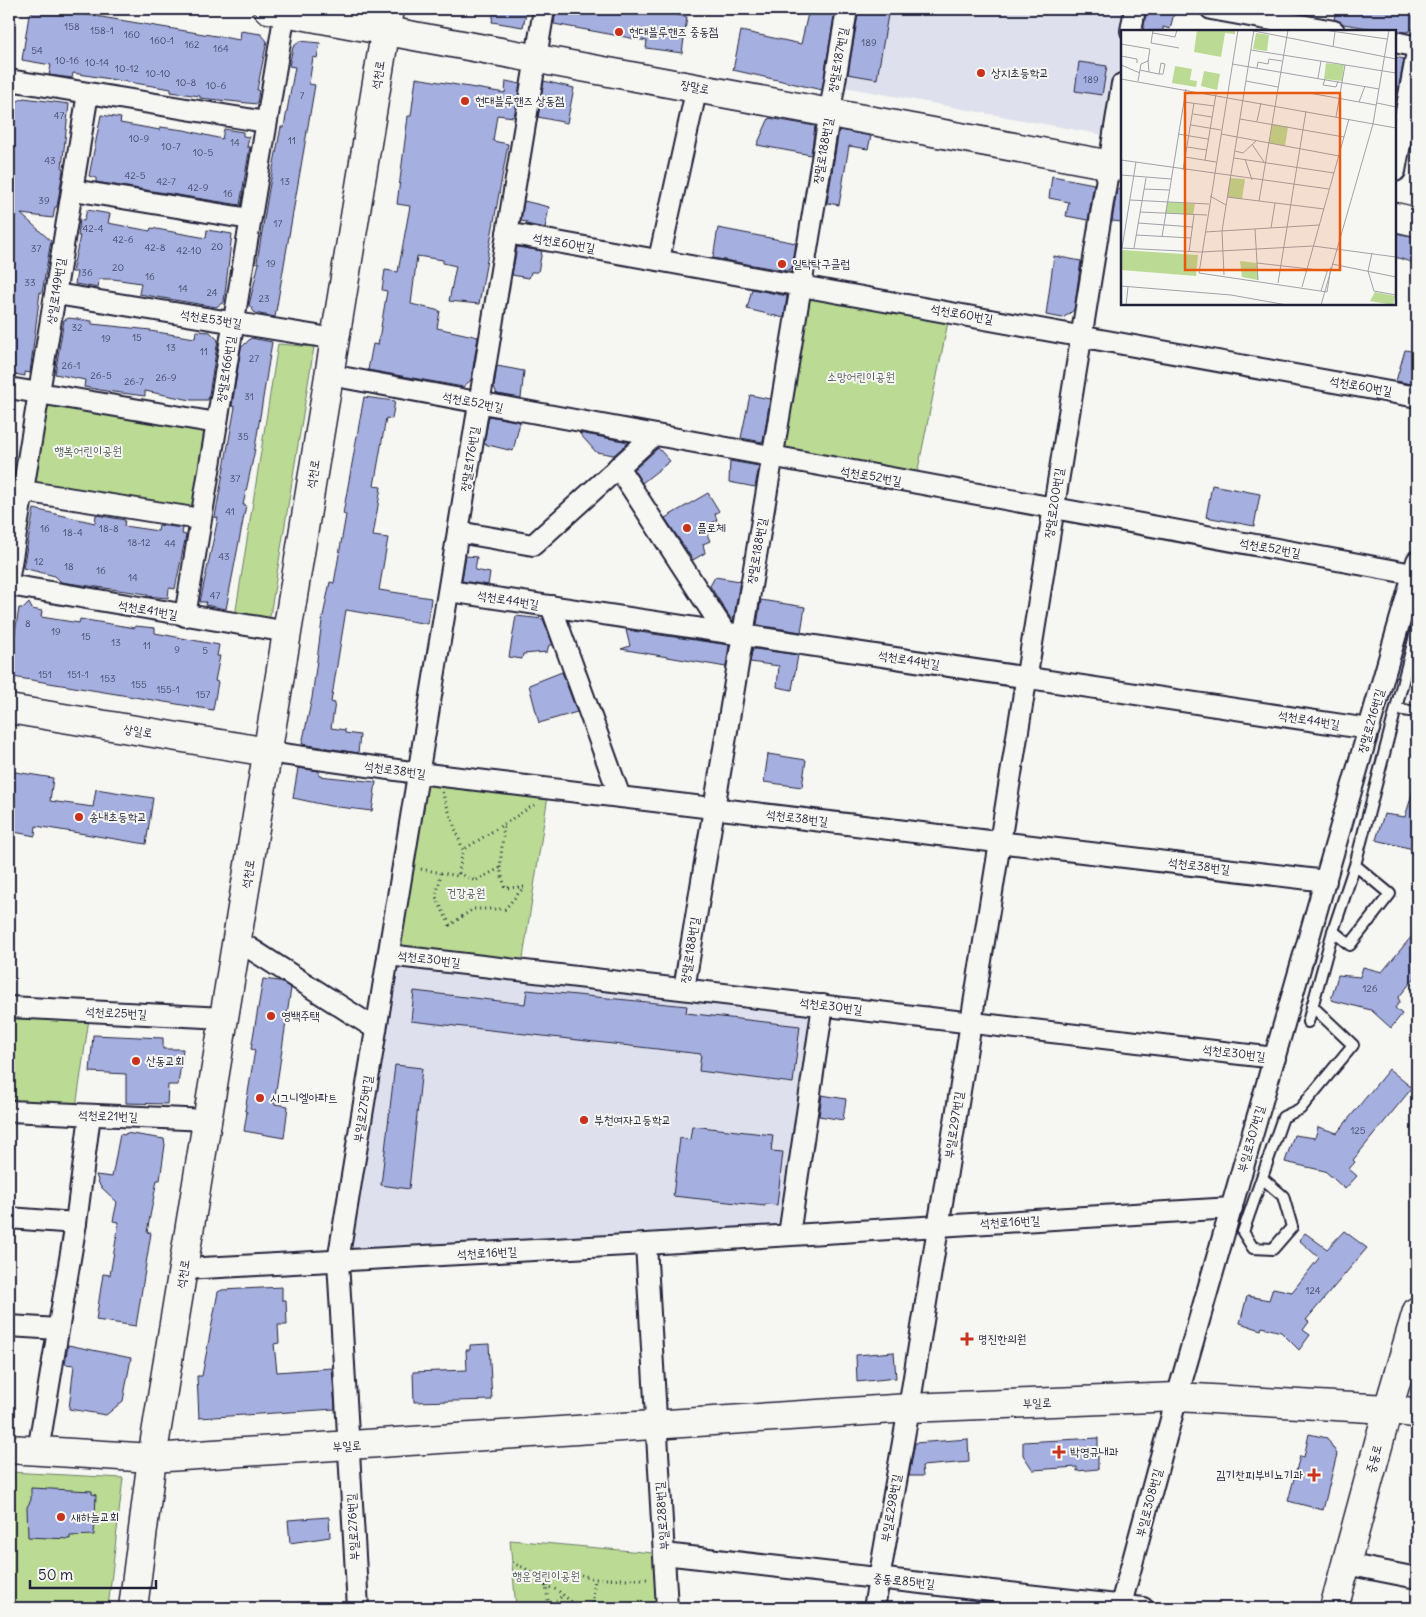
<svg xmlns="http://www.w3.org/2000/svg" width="1426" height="1617" font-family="Delius,'Poor Story',sans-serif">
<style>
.built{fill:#dee1ed}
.green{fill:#bbdb94;stroke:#6e7e68}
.building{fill:#a6b0e0;stroke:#22223b}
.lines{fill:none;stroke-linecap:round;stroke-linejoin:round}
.lane-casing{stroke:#22223b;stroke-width:14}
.street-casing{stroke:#22223b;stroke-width:24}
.secondary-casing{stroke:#22223b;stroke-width:31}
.path{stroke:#22223b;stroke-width:3;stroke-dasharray:1 4;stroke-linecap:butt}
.lane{stroke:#f6f6f2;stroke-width:10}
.street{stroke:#f6f6f2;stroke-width:20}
.secondary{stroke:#f6f6f2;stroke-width:28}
.poi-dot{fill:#c8321e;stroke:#f6f6f2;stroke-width:2}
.labels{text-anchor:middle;stroke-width:4;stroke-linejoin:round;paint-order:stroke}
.number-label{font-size:10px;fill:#434664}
.poi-label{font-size:12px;fill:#22223b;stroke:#f6f6f2;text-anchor:start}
.street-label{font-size:12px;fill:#22223b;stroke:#f6f6f2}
.park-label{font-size:12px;fill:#505a56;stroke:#f6f6f2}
.inset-road{fill:none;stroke:#a1a1a9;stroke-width:1}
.view{fill:#e8590c;fill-opacity:0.15;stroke:#e8590c;stroke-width:2.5}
.inset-edge{fill:none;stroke:#22223b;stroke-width:2.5}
</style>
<rect width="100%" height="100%" fill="#f6f6f2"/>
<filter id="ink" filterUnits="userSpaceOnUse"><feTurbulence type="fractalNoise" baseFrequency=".02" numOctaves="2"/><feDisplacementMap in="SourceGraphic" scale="10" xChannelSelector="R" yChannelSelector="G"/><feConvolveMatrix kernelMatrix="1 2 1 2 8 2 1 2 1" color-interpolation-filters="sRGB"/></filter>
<g filter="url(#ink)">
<g class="built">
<path d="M852,9H1131L1122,31V59L1109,136L839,86Z"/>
<path d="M388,955L823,1005L789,1235L338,1261Z"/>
</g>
<g class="green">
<path d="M800,285L950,312L915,484L773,458Z"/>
<path d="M278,344L314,347L269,622L235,616Z"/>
<path d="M39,392L217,423L200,519L23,491Z"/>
<path d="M418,773L549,789L521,971L388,955Z"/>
<path d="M9,1007L90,1012L75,1114L9,1111Z"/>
<path d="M9,1472L123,1478L108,1608H9Z"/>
<path d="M510,1540L664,1554L667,1608H516Z"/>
</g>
<g class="building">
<path d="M36,9H53L240,40L241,31L261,34L267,41L257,90H259L257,104L200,98V96L171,92V89L73,73L72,78L49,75L51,65L22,60L29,15Z"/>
<path d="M494,9H527L523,27L492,22Z"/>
<path d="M556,9H645L687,17L682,53L646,48L647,41L554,24Z"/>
<path d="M809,9L835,10L822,90L733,70L741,31L801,44Z"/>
<path d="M859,9H889L877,79L848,74Z"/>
<path d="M1147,9H1175L1170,29L1163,27V31H1143Z"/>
<path d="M1337,9L1416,10L1414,29L1407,32L1388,31L1343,24L1334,19Z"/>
<path d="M300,41L320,43L317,58L313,57L309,84L315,85L275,317L255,313L249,305L259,263L257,262L269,189L281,127H284L295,67L289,66L293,47Z"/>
<path d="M1395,57L1404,59L1396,102H1395Z"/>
<path d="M1079,62L1107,66L1102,95L1075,91Z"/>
<path d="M416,78L505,93L506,81L520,84L514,117L497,115L493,141L508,144L479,304L449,301L456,266L443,263V260L417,256L411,304L440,311L437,328L478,337L471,380L463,387L368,370L373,344L378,345L387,291L382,290L385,270L398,272L410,206L397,204L408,116H411Z"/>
<path d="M544,81L574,88L567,123L538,117Z"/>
<path d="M24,98L69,104L62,167L63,170L57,207H55L53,218L21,214L51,241L42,293L40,292L30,373L25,372V376L9,373V144L16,102Z"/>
<path d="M101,115L121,118L120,123L160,130V127L184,130L222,139L224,129L243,132V136L249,137L247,147H250L240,205L96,182V178L89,176Z"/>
<path d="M769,118L815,126L811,155L757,145Z"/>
<path d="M839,130L871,136L868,149L849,146L839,205L827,203Z"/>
<path d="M1052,176L1094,184L1088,220L1066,216L1069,202L1049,198Z"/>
<path d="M1117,189L1122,190V222L1112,221Z"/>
<path d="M524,201L549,207L545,228L526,224L527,222L521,221Z"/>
<path d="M87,210L110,214L108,223L150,231L151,228L206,238L207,230L232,234L224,302L216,307L139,294L141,283L113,279H99L98,288L75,284L77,272H72L80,236H78L80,220L84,221Z"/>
<path d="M718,228L796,243L792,268L787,271L713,258Z"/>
<path d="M1395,233L1417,237V255L1414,263L1395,257Z"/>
<path d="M517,247L542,251L538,272H531L529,278L512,275Z"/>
<path d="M1054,256L1081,261L1074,310L1063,318L1046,315Z"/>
<path d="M752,289L787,296L784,318L747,309Z"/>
<path d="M69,318L92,321V324L151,330L150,331L195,338L196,331L210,332L218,340L208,400H191L145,391V396L106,391L84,387L85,380L55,374L64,320Z"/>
<path d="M251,338L272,342L254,454L243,505H246L226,609L205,605L206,602H200L218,518L215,517L235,407L232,406L241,348Z"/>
<path d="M1405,350L1417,352V385L1396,381Z"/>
<path d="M497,366L524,371L521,398L497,394L494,387Z"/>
<path d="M750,395L770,399L763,442L741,438Z"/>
<path d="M364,397L395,401L392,419L386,418L374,486L381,487L373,536L388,538L379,590L431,598L428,624L346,610L331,702L335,703L331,728L345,730V733L360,735L358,753L302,744L312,698L322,621L330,582L334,583L346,515L343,514Z"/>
<path d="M489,416L520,422L513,451L484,444Z"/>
<path d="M579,433L629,442L614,455L596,452Z"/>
<path d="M658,448L670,461L642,483L634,470Z"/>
<path d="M730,461L759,466L755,487L729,482Z"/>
<path d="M1212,485L1260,494L1254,526L1206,517Z"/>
<path d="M708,493L719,511L715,514L717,520L709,525L712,531L707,534L710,541L703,544L705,553L693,560L665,518Z"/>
<path d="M34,509L95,523L96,515L125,520L124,526L158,531L159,525L183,528L182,534L186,535L175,589L169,588L168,598L147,596V594L61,582L55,576L23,568Z"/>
<path d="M466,556L477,557L475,570L490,573L488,585L462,581Z"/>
<path d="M715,577L740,581L733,622L710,586Z"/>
<path d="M761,600L805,607L801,632L757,625Z"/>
<path d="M29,603L32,609L42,611L41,617L79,623L80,619L135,628V626L155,628V633L219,645L217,656H220L215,681L218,682L213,710L13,677L9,672V650L12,651L19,608H24Z"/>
<path d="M516,616L543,619L553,645H549L547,652L523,654L522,659L509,657Z"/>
<path d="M626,630L729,645L726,667L621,649L630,646Z"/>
<path d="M755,649L798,655L792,690L777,687L779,666L750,662L752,651Z"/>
<path d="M562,672L577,712L539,723L529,685Z"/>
<path d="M768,754L806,760L802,787L764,782Z"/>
<path d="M298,768L319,771V776L376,782L372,811L330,806L293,798Z"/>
<path d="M9,771L53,778L50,801L93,807L96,789L153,798L146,844L36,826L35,836L9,831Z"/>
<path d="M1414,788L1417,789V850L1376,840L1384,814L1405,817Z"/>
<path d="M1417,930V975L1398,998L1400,1001L1395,1008L1402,1014L1391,1028L1371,1010L1331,1000L1338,975L1360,977L1363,967L1382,972Z"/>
<path d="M263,979L279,981L291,988L274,1104L288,1106L284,1138L244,1131L247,1112L245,1111L255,1050L251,1049Z"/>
<path d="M527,990L687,1006L686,1013L800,1026L793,1083L699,1071L701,1054L411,1021L414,991L525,1004Z"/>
<path d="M93,1035L163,1038V1049H183L178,1085H168L167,1104L126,1103V1074L90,1072Z"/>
<path d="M395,1065L422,1068L409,1189L381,1185Z"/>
<path d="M1389,1069L1412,1088L1353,1160L1355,1162L1349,1169L1357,1176L1345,1189L1325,1171L1285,1162L1294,1135L1315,1138L1318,1127L1337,1133Z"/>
<path d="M822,1095L846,1099L843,1120L819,1116Z"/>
<path d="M692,1126L773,1135L771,1151L783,1152L777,1205L765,1204V1206L673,1196L680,1138L690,1140Z"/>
<path d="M126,1133L164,1139L165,1145L160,1180H157L147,1232L151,1233L136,1326L96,1320L103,1274L110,1275L119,1222L113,1221L117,1202L100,1186L96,1175L112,1177L120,1134L125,1135Z"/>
<path d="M1344,1231L1367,1248L1306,1320L1309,1322L1303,1330L1310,1335L1299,1350L1281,1332L1262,1327L1261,1330L1240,1323L1247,1296L1269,1300L1273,1288L1292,1292L1319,1258L1299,1240L1305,1233L1327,1249Z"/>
<path d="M282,1287V1300H286L287,1325H278L279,1343L274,1344L277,1372L332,1368L335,1409L199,1418L197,1376H202L218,1292L222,1290Z"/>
<path d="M489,1344L492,1400L414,1402L413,1372L467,1370L466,1350H470V1345Z"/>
<path d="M68,1345L131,1358L123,1401L106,1415L69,1409L74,1365L65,1364Z"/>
<path d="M894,1352L896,1378L857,1382L856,1355Z"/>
<path d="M1309,1434L1327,1438L1337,1454L1323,1510L1288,1501L1300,1456L1304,1457Z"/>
<path d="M1098,1438V1469L1077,1471V1467L1033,1470L1023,1455V1442Z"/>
<path d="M968,1439L969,1462L922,1466L923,1476H909L915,1443Z"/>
<path d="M31,1488L92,1491V1494L96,1495L94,1535L70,1536V1539L28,1537L27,1507L31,1500Z"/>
<path d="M329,1517L330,1537L290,1543L288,1520Z"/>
</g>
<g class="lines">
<defs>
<g id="lane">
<path d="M1396,709L1417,712"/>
<path d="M1355,865L1390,894L1350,945L1333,931L1355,865L1417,628"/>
<path d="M1308,1022L1333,931"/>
<path d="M1262,1178L1283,1196L1292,1227L1273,1249L1253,1248L1243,1232L1283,1117L1300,1109L1353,1045L1312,1006"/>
</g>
<g id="street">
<path d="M1211,9L1334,31"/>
<path d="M1131,31L1135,9"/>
<path d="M1395,42L1417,47"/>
<path d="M9,80L266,122"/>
<path d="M1395,171L1417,52"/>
<path d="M73,190L250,219"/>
<path d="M507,233L1417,397"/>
<path d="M659,259L697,87"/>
<path d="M56,294L336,339"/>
<path d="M330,375L1413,574"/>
<path d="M9,388L217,423"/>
<path d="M618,467L725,632"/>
<path d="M23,491L200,519"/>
<path d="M458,532L533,545L653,436"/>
<path d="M9,576L88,93"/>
<path d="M9,585L288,632"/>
<path d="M449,591L1369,729"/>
<path d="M551,606L620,797"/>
<path d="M185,616L285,12"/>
<path d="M268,752L418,773L1326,881"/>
<path d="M237,940L376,1029"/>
<path d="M388,955L1275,1058"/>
<path d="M684,989L847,9"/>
<path d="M9,1007L224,1018"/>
<path d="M9,1111L207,1120"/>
<path d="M9,1218L76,1223"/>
<path d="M789,1235L823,1005"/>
<path d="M646,1244L667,1608"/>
<path d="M184,1269L646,1244L1232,1208"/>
<path d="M9,1326L58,1329"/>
<path d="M38,1451L76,1223L90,1115"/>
<path d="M664,1554L1143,1608"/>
<path d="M1346,1564L1417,1578"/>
<path d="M358,1608L338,1261L544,9"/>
<path d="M874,1608L909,1408L1122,84"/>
<path d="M1120,1608L1177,1397L1417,561"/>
</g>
<g id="secondary">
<path d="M268,9L1122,167"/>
<path d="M1395,217L1417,222"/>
<path d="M9,709L268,752"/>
<path d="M9,1449L152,1458L909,1408L1177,1397L1388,1409L1417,1414"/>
<path d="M133,1608L152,1458L389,9"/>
<path d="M1334,1608L1388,1409L1417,1311"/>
</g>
</defs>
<use href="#lane" class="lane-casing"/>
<use href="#street" class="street-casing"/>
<use href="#secondary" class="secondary-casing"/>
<g class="path">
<path d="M442,792L463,850L534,805"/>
<path d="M421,869L458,876L463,850"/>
<path d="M441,873L436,897L450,925L473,909H505L524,887L505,888L500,868L504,824"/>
<path d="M459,873L475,881L500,868"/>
<path d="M512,1563L525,1568L546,1586L549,1608"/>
<path d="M549,1608L563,1595"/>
<path d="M579,1608L557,1590L546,1586C562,1566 574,1573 595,1579"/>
<path d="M592,1608L595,1579H647"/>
</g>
<use href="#lane" class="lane"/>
<use href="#street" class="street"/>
<use href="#secondary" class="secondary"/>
</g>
</g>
<g class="poi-dot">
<circle cx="619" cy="32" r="5"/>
<circle cx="981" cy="73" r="5"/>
<circle cx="465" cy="101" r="5"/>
<circle cx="782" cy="264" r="5"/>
<circle cx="687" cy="528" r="5"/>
<circle cx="79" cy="817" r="5"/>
<circle cx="271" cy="1016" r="5"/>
<circle cx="136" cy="1061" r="5"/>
<circle cx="260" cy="1098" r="5"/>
<circle cx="584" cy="1120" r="5"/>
<path d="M964.5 1331.5h5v5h5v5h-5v5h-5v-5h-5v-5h5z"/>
<path d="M1056.5 1444.5h5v5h5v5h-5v5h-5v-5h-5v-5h5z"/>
<path d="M1311.5 1467.5h5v5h5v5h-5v5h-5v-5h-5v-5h5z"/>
<circle cx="61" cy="1517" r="5"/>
</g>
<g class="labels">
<g class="number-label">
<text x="72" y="30">158</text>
<text x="102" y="34">158-1</text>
<text x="132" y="38">160</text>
<text x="162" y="44">160-1</text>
<text x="869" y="46">189</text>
<text x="192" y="48">162</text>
<text x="221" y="52">164</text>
<text x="37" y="54">54</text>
<text x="67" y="64">10-16</text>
<text x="97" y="66">10-14</text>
<text x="127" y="72">10-12</text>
<text x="158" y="77">10-10</text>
<text x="1091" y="83">189</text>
<text x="186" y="86">10-8</text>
<text x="216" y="89">10-6</text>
<text x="302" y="99">7</text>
<text x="59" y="119">47</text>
<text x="139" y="142">10-9</text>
<text x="292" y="144">11</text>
<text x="235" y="146">14</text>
<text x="171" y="150">10-7</text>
<text x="203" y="156">10-5</text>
<text x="50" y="164">43</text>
<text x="135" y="179">42-5</text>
<text x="166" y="185">42-7</text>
<text x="285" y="185">13</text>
<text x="198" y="191">42-9</text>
<text x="228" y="197">16</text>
<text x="44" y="204">39</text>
<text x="278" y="227">17</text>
<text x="93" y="232">42-4</text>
<text x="123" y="243">42-6</text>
<text x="217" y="250">20</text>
<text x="155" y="251">42-8</text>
<text x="36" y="252">37</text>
<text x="189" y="254">42-10</text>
<text x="271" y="267">19</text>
<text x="118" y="271">20</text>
<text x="87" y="276">36</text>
<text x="150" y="280">16</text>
<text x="30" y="286">33</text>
<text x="183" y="292">14</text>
<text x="212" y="296">24</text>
<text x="264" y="302">23</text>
<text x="77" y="331">32</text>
<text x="137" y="341">15</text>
<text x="106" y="342">19</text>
<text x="171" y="351">13</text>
<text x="204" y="355">11</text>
<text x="254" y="362">27</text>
<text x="71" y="369">26-1</text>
<text x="101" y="379">26-5</text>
<text x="166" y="381">26-9</text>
<text x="134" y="385">26-7</text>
<text x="249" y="400">31</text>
<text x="243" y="440">35</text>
<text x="235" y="482">37</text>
<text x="230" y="515">41</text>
<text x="45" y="532">16</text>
<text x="109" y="532">18-8</text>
<text x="73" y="536">18-4</text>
<text x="139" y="546">18-12</text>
<text x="170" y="547">44</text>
<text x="224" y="560">43</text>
<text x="39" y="565">12</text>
<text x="69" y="570">18</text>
<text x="101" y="574">16</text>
<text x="133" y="581">14</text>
<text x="215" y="599">47</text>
<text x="28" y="627">8</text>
<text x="56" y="635">19</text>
<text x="86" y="640">15</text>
<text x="116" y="646">13</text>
<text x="147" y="649">11</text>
<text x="177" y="653">9</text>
<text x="205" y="654">5</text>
<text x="45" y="678">151</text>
<text x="78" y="678">151-1</text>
<text x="108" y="682">153</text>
<text x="139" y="688">155</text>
<text x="168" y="693">155-1</text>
<text x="203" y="698">157</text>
<text x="1370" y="992">126</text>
<text x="1358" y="1134">125</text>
<text x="1313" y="1294">124</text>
</g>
<g class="poi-label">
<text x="629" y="36">현대블루핸즈 중동점</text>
<text x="991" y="77">상지초등학교</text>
<text x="475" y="105">현대블루핸즈 상동점</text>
<text x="792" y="268">일탁탁구클럽</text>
<text x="697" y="532">플로체</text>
<text x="89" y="821">송내초등학교</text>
<text x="281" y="1020">영백주택</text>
<text x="146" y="1065">산동교회</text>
<text x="270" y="1102">시그니엘아파트</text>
<text x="594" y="1124">부천여자고등학교</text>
<text x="978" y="1343">명진한의원</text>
<text x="1070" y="1456">박영규내과</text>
<text x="1303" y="1479" text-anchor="end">김기찬피부비뇨기과</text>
<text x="71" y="1521">새하늘교회</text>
</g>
<g class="street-label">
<text transform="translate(838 60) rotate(-80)" y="4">장말로187번길</text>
<text transform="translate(378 75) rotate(-81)" y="4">석천로</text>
<text transform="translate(695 87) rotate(11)" y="4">장말로</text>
<text transform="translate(823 151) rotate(-80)" y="4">장말로188번길</text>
<text transform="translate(564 243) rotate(10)" y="4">석천로60번길</text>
<text transform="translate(56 291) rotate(-81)" y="4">상일로149번길</text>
<text transform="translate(962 314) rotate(10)" y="4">석천로60번길</text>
<text transform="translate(211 319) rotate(9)" y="4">석천로53번길</text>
<text transform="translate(226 369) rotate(-81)" y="4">장말로166번길</text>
<text transform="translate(1361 386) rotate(10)" y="4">석천로60번길</text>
<text transform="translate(473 402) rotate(11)" y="4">석천로52번길</text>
<text transform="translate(470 459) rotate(-81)" y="4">장말로176번길</text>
<text transform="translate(313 474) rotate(-81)" y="4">석천로</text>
<text transform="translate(871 476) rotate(10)" y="4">석천로52번길</text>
<text transform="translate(1054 503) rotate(-81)" y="4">장말로200번길</text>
<text transform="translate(1270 548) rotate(10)" y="4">석천로52번길</text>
<text transform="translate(757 551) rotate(-80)" y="4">장말로188번길</text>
<text transform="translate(508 600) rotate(9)" y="4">석천로44번길</text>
<text transform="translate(148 610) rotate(10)" y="4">석천로41번길</text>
<text transform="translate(909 660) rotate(9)" y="4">석천로44번길</text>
<text transform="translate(1309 720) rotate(9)" y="4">석천로44번길</text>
<text transform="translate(1371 721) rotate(-74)" y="4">장말로216번길</text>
<text transform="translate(138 731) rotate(9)" y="4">상일로</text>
<text transform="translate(395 770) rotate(8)" y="4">석천로38번길</text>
<text transform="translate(797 818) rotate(7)" y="4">석천로38번길</text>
<text transform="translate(1199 866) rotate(7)" y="4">석천로38번길</text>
<text transform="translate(248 874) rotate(-81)" y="4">석천로</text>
<text transform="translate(690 950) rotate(-81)" y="4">장말로188번길</text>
<text transform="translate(429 959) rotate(7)" y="4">석천로30번길</text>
<text transform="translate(831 1006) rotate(7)" y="4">석천로30번길</text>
<text transform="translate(116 1013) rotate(3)" y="4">석천로25번길</text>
<text transform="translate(1234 1053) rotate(7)" y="4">석천로30번길</text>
<text transform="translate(363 1109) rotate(-81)" y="4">부일로275번길</text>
<text transform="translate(108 1116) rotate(2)" y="4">석천로21번길</text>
<text transform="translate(954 1125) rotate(-81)" y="4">부일로297번길</text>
<text transform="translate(1251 1139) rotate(-74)" y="4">부일로307번길</text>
<text transform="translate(1010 1222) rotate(-3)" y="4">석천로16번길</text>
<text transform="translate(487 1253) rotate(-3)" y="4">석천로16번길</text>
<text transform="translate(183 1274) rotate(-81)" y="4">석천로</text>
<text transform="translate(1037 1403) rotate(-2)" y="4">부일로</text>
<text transform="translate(347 1446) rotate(-4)" y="4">부일로</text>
<text transform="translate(1374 1459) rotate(-75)" y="4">중동로</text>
<text transform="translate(1149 1503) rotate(-75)" y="4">부일로308번길</text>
<text transform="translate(891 1508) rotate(-80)" y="4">부일로298번길</text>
<text transform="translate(662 1516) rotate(-94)" y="4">부일로288번길</text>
<text transform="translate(353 1527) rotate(-93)" y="4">부일로276번길</text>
<text transform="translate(904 1581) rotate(6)" y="4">중동로85번길</text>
</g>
<g class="park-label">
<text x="861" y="381">소망어린이공원</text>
<text x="88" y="455">행복어린이공원</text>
<text x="466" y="897">건강공원</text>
<text x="546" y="1580">행운얼린이공원</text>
</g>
</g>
<g transform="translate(1121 30)">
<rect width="275" height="275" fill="#f6f6f2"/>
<path d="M76,0H114V4L104,3L100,27L73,22ZM135,3L148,5L146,21L132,19ZM205,33L223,35L221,51L203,49ZM54,36L71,39L69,50L76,51L75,57L51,53ZM83,41L99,44L96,60L80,56ZM151,94L167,97L164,116L148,113ZM109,148L124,149L121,169L106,167ZM46,172L74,174L72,185L44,183ZM1,220L77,225L75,246L0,240ZM119,231L136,233L137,250L121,247ZM254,262L274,266L272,275L249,271Z" fill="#bbdb94"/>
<path class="inset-road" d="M32,0L30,13L58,18M117,0L78,243L206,262L210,237M128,0L275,29M203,0L266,9M32,3L54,7L56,0M0,14L29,19L27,31L20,34L17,51M212,17L214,2M130,20L275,43M0,26L16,29V33M111,34L258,59M0,35L19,43M136,38L137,32L147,34L148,29L161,31M19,40L28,42L27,30M28,42L38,44L40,33L44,34L42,44H38M197,48L200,31M0,49L275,98M204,49L202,55L215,57L217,51M125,51L157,57M188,63L255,75M63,72L93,76M238,72L244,56M256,73L275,77M72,84L91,87M215,87L224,35M119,89L223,107M136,91L140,73M70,95L100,100M57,104L87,109M100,104L218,126M131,114L143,132M66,117L86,120M114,121L122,123L135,111M64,127L95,132M113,128L213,143M124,129L131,150M0,130L208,159M84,130L95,64M62,140L73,73M0,145L50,149M23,159L48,160M89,166L105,175M106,167L203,179M9,170L88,174M138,171L167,0M19,182L86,185M17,193L72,197M150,198L154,173M134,199L137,250M84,202L198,195M15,205L70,208M41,207L65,59M0,218L80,222L192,216L275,227M1,218L15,132M13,218L25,148M68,222L73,185M251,223L247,241L253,261L275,265M136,233L206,241M211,234L275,247M103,245L101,201L133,0M157,253L185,81M0,256L110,265L166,275M181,257L228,89M200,261L207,239M5,275L7,257M200,275L252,94L268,0"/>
<path class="view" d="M64,63H219V240H64Z"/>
<rect width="275" height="275" class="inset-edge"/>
</g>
<rect width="1426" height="1617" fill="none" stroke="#f6f6f2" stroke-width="30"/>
<rect x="15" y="15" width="1396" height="1587" fill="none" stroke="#22223b" stroke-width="2" filter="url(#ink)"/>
<path d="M30 1580v8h126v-8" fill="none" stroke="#22223b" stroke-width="2.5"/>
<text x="38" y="1580" font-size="15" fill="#22223b" stroke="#f6f6f2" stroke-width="4" paint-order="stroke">50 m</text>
</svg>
